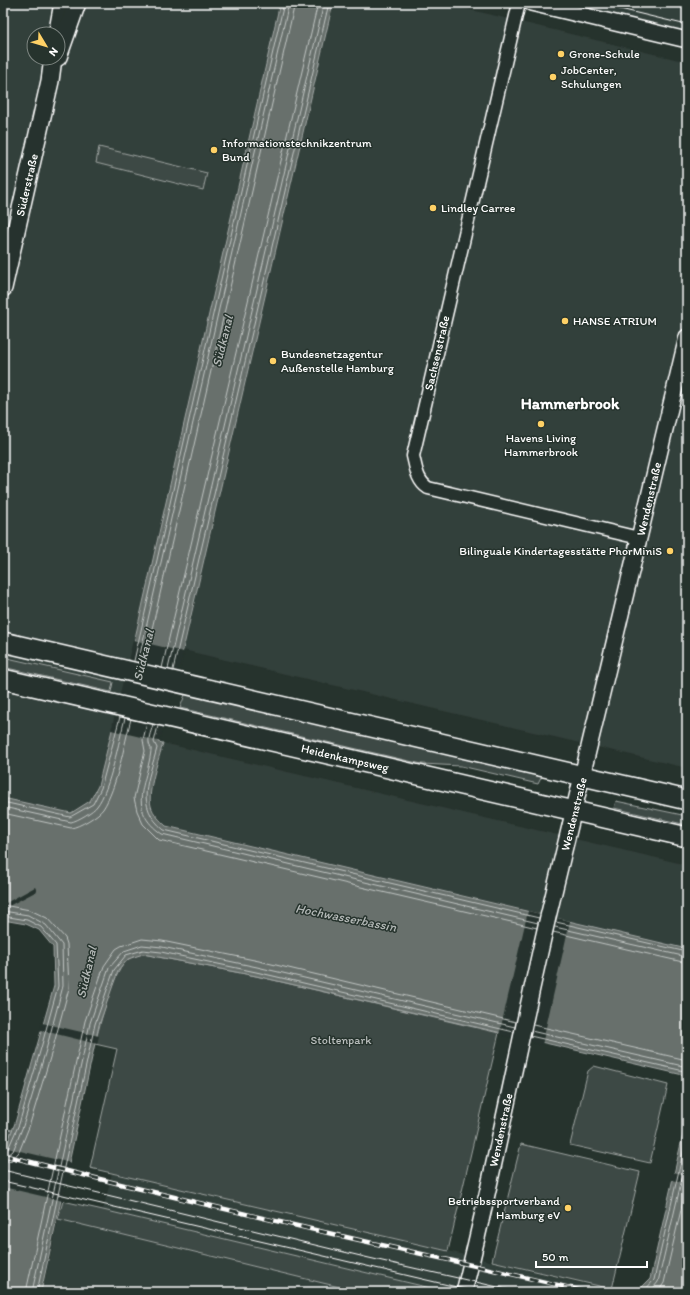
<svg xmlns="http://www.w3.org/2000/svg" width="690" height="1295" font-family="Itim,sans-serif">
<style>
.built{fill:#333f3a;fill-rule:evenodd}
.green{fill:#3e4944;stroke:#9ea4a2}
.water{fill:#67706c;stroke:#a4a9a7}
.pier{fill:#26332d}
.lines{fill:none;stroke-linecap:round;stroke-linejoin:round}
.shore{stroke:#c2c6c4;stroke-width:1}
.minor-casing{stroke:#fff;stroke-width:15}
.tertiary-casing{stroke:#fff;stroke-width:18}
.secondary-casing{stroke:#fff;stroke-width:20}
.primary-casing{stroke:#fff;stroke-width:22}
.minor{stroke:#26332d;stroke-width:12}
.tertiary{stroke:#26332d;stroke-width:15}
.secondary{stroke:#26332d;stroke-width:17}
.primary{stroke:#26332d;stroke-width:19}
.tram{stroke:#fff;stroke-width:1}
.rail-casing{stroke:#fff;stroke-width:4.5}
.rail{stroke:#26332d;stroke-width:3;stroke-dasharray:9;stroke-linecap:butt}
.poi-dot{fill:#ffd166;stroke:#26332d;stroke-width:1.5}
.labels{text-anchor:middle;stroke-width:3;stroke-linejoin:round;paint-order:stroke}
.poi-label{font-size:12px;fill:#fff;stroke:#26332d;text-anchor:start}
.street-label{font-size:12px;fill:#fff;stroke:#26332d}
.park-label{font-size:12px;fill:#bbbfbe;stroke:#26332d}
.water-label{font-size:13px;font-style:italic;fill:#b3b8b6;stroke:#26332d}
.district-label{font-size:16px;font-weight:bold;fill:#fff;stroke:#26332d}
</style>
<rect width="100%" height="100%" fill="#26332d"/>
<filter id="ink" filterUnits="userSpaceOnUse"><feTurbulence type="fractalNoise" baseFrequency=".025" numOctaves="2"/><feDisplacementMap in="SourceGraphic" scale="8" xChannelSelector="R" yChannelSelector="G"/><feConvolveMatrix kernelMatrix="1 2 1 2 8 2 1 2 1" color-interpolation-filters="sRGB"/></filter>
<g filter="url(#ink)">
<g class="built">
<path d="M3,3H280L135,638L112,733L98,786L90,801L71,813L3,798ZM34,34H58V58H34Z"/>
<path d="M333,3H442L687,62V768L183,650Z"/>
<path d="M564,3H687V32Z"/>
<path d="M163,743L687,865V949L166,826L156,817L151,807L149,796Z"/>
<path d="M112,1173L448,1251L617,1292H446L103,1210Z"/>
<path d="M58,1219L360,1292H42Z"/>
</g>
<g class="green">
<path d="M99,147L207,173L203,190L96,163Z"/>
<path d="M3,657L113,682L111,692L3,667Z"/>
<path d="M186,692L542,776L538,784L461,766L422,764L180,708Z"/>
<path d="M616,801L687,816V825L614,808Z"/>
<path d="M143,954L256,976L499,1033L448,1251L90,1168L117,1049L95,1044C99,1027 114,967 129,959C133,956 139,955 143,954Z"/>
<path d="M594,1066L668,1085L650,1163L570,1145L588,1071Z"/>
<path d="M3,1128L12,1130L4,1148L3,1147Z"/>
<path d="M521,1144L640,1172L612,1289L492,1261Z"/>
<path d="M63,1201L103,1210L439,1290L438,1292H360L58,1219Z"/>
</g>
<g class="water">
<path d="M280,3H333L183,650L158,742L163,743C159,759 147,791 151,806C153,814 160,820 166,826L687,949V1078L683,1075L256,976L143,954L128,959L118,971L99,1025L41,1292H3V1154L15,1123L54,986L53,947L39,930L26,924L3,920V798L71,813L90,801L98,786L135,638Z"/>
<path d="M687,1117V1292H637L650,1279Z"/>
</g>
<g class="pier">
<path d="M133,640L184,652L160,741H162V742L111,730Z"/>
<path d="M35,887L37,891L3,909V902L4,904Z"/>
<path d="M528,911L570,921L542,1045L499,1035Z"/>
<path d="M42,1023L99,1036L97,1044L40,1030Z"/>
<path d="M3,1147L71,1163L63,1201L3,1187Z"/>
<path d="M672,1172L687,1175V1183L671,1180Z"/>
</g>
<g class="lines">
<g class="shore">
<path d="M134,661L284,3"/>
<path d="M138,663L289,3"/>
<path d="M144,664L295,3"/>
<path d="M162,668L318,3"/>
<path d="M168,669L324,3"/>
<path d="M173,670L329,3"/>
<path d="M147,723L143,740L145,751L134,798L137,811L143,824L159,840L537,928"/>
<path d="M153,724C152,730 148,737 149,743C149,746 152,748 151,751C147,784 126,809 162,834L538,923"/>
<path d="M158,726L154,742L157,748C149,780 134,805 164,830L539,918"/>
<path d="M3,802L70,817L93,804L101,788L120,717"/>
<path d="M3,807L71,822C77,821 94,811 97,806C110,790 119,740 125,718"/>
<path d="M3,813L71,828C79,827 98,816 103,809C117,788 124,745 131,719"/>
<path d="M3,905L30,910L47,918L65,938L67,944L69,988L52,1051L29,1127L19,1152L12,1160L3,1162"/>
<path d="M3,911L28,915L46,925L62,945L63,986L46,1050L23,1126L13,1151L8,1155L3,1156"/>
<path d="M3,916L27,920L41,927L56,945L58,986L41,1048L19,1124L8,1149L3,1151"/>
<path d="M556,922L687,952"/>
<path d="M555,927L687,957"/>
<path d="M553,932L687,963"/>
<path d="M533,1025L687,1060"/>
<path d="M531,1031L687,1067"/>
<path d="M530,1036L684,1071L687,1073"/>
<path d="M26,1292L85,1021L104,966L116,949L121,946L142,939L162,941L259,961L516,1022"/>
<path d="M32,1292L90,1023L109,968L124,951L142,945L162,947L257,967L515,1027"/>
<path d="M37,1292L95,1024L114,970L126,955L143,950L161,952L256,972L514,1032"/>
<path d="M643,1292L654,1280L687,1135"/>
<path d="M650,1292L658,1282L687,1157"/>
<path d="M658,1292L664,1283L687,1184"/>
</g>
<defs>
<path id="minor" d="M519,3L413,456C416,468 417,481 428,488L639,538"/>
<g id="tertiary">
<path d="M531,3L687,40"/>
<path d="M464,1292C495,1168 519,1042 548,917C595,724 641,530 687,337"/>
</g>
<g id="secondary">
<path d="M58,30L63,3"/>
<path d="M58,57L77,3"/>
<path d="M3,288L50,81L53,58"/>
</g>
<g id="primary">
<path d="M3,642L687,800"/>
<path d="M3,679L687,837"/>
</g>
</defs>
<use href="#minor" class="minor-casing"/>
<use href="#tertiary" class="tertiary-casing"/>
<use href="#secondary" class="secondary-casing"/>
<use href="#primary" class="primary-casing"/>
<use href="#minor" class="minor"/>
<use href="#tertiary" class="tertiary"/>
<use href="#secondary" class="secondary"/>
<use href="#primary" class="primary"/>
<g class="tram">
<path d="M595,3L687,25"/>
<path d="M3,1170L369,1258L520,1292"/>
<path d="M3,1181L478,1292"/>
</g>
<defs>
<path id="rail" d="M3,1155C102,1180 202,1204 302,1227C397,1249 493,1269 587,1292"/>
</defs>
<use href="#rail" class="rail-casing"/>
<use href="#rail" class="rail"/>
</g>
</g>
<g class="poi-dot">
<circle cx="561" cy="54" r="4"/>
<circle cx="553" cy="77" r="4"/>
<circle cx="214" cy="150" r="4"/>
<circle cx="433" cy="208" r="4"/>
<circle cx="565" cy="321" r="4"/>
<circle cx="273" cy="361" r="4"/>
<circle cx="541" cy="424" r="4"/>
<circle cx="670" cy="551" r="4"/>
<circle cx="568" cy="1208" r="4"/>
</g>
<g class="labels">
<g class="poi-label">
<text x="569" y="58">Grone-Schule</text>
<text x="561" y="74">JobCenter,<tspan x="561" dy="14">Schulungen</tspan></text>
<text x="222" y="147">Informationstechnikzentrum<tspan x="222" dy="14">Bund</tspan></text>
<text x="441" y="212">Lindley Carree</text>
<text x="573" y="325">HANSE ATRIUM</text>
<text x="281" y="358">Bundesnetzagentur<tspan x="281" dy="14">Außenstelle Hamburg</tspan></text>
<text x="541" y="442" text-anchor="middle">Havens Living<tspan x="541" dy="14">Hammerbrook</tspan></text>
<text x="662" y="555" text-anchor="end">Bilinguale Kindertagesstätte PhorMiniS</text>
<text x="560" y="1205" text-anchor="end">Betriebssportverband<tspan x="560" dy="14">Hamburg eV</tspan></text>
</g>
<g class="street-label">
<text transform="translate(27 185) rotate(-77)" y="4">Süderstraße</text>
<text transform="translate(437 353) rotate(-77)" y="4">Sachsenstraße</text>
<text transform="translate(649 499) rotate(-77)" y="4">Wendenstraße</text>
<text transform="translate(345 758) rotate(13)" y="4">Heidenkampsweg</text>
<text transform="translate(574 814) rotate(-76)" y="4">Wendenstraße</text>
<text transform="translate(501 1130) rotate(-78)" y="4">Wendenstraße</text>
</g>
<g class="park-label">
<text x="341" y="1044">Stoltenpark</text>
</g>
<g class="water-label">
<text transform="translate(222 341) rotate(-76)" y="5">Südkanal</text>
<text transform="translate(143 655) rotate(-76)" y="5">Südkanal</text>
<text transform="translate(346 917) rotate(11)" y="5">Hochwasserbassin</text>
<text transform="translate(86 972) rotate(-77)" y="5">Südkanal</text>
</g>
<g class="district-label">
<text x="570" y="409">Hammerbrook</text>
</g>
</g>
<rect width="690" height="1295" fill="none" stroke="#26332d" stroke-width="16"/>
<rect x="8" y="8" width="674" height="1279" fill="none" stroke="#fff" stroke-width="1.5" filter="url(#ink)"/>
<g transform="translate(46 46) rotate(128)"><circle r="19" fill="#26332d" stroke="#7d8581"/>
<path d="M0-3L7 15L0 10L-7 15Z" fill="#ffd166"/>
<text y="-6" font-size="11" font-weight="bold" text-anchor="middle" fill="#ffffff">N</text>
</g>
<path d="M536 1261v6h111v-6" fill="none" stroke="#ffffff" stroke-width="2"/>
<text x="542" y="1261" font-size="12" fill="#ffffff" stroke="#26332d" stroke-width="3" paint-order="stroke">50 m</text>
</svg>
